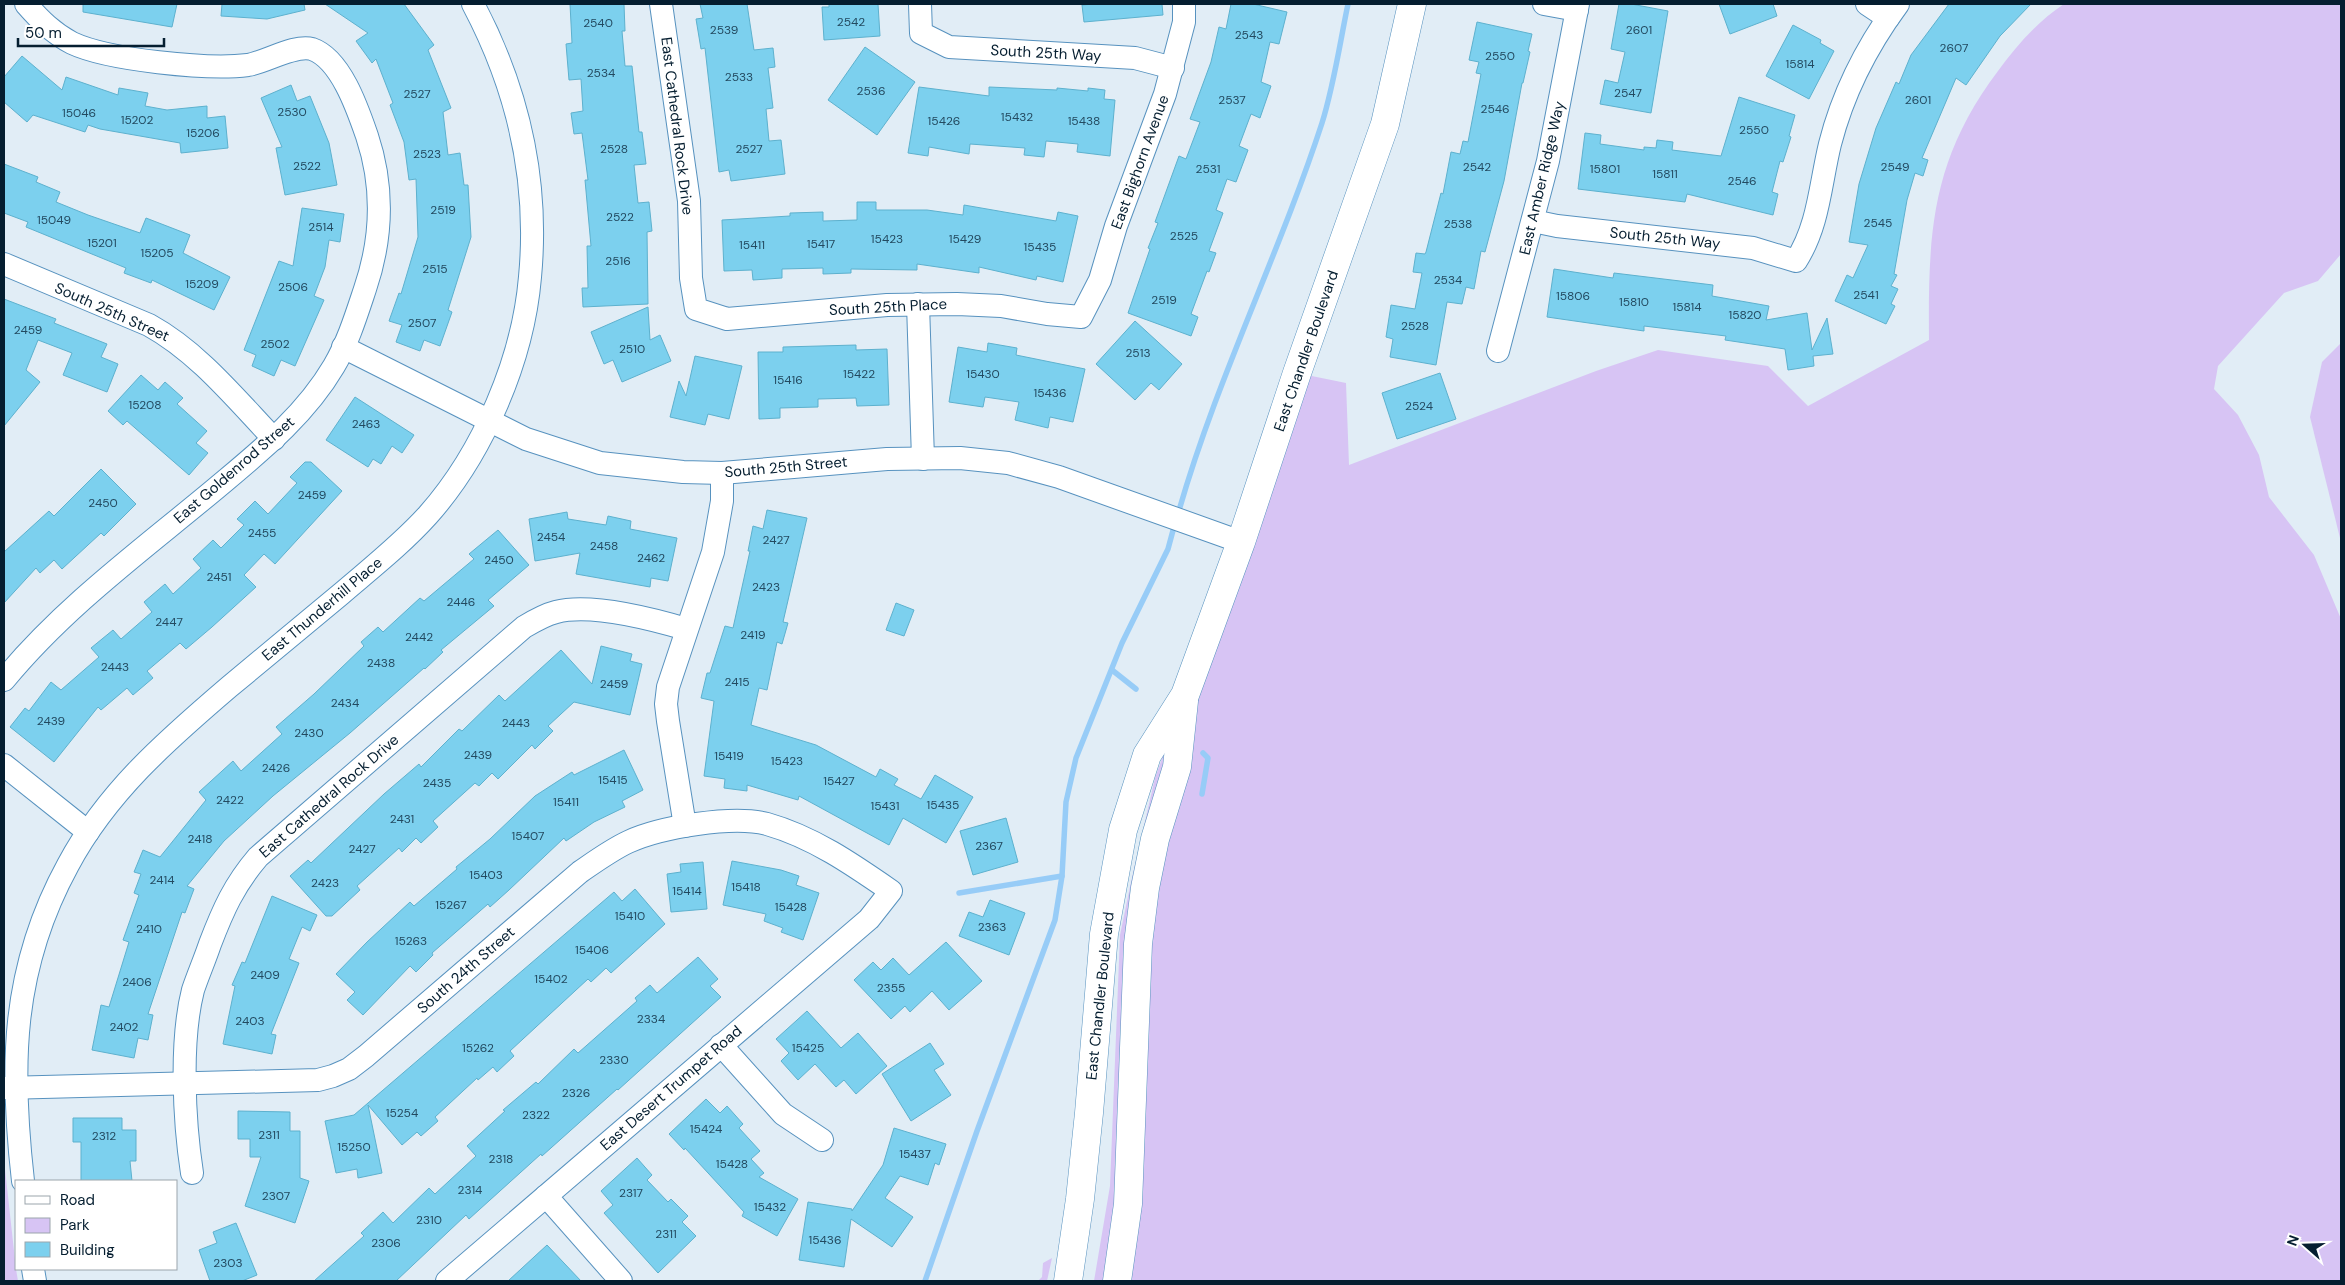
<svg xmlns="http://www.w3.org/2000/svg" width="2345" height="1285" font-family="'DM Sans',sans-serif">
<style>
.green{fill:#d7c4f4}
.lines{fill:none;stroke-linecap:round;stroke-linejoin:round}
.stream{stroke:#97ccf7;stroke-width:5.5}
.building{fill:#7cd0ee;stroke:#5db1ce}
.minor-casing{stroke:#5792bf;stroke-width:24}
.major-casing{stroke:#5792bf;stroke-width:29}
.minor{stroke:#fff;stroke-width:22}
.major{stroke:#fff;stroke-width:28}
.labels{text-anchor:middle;stroke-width:4.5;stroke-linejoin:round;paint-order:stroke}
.number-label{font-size:12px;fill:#234a60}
.street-label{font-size:15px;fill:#051e30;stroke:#fff}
</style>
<rect width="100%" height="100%" fill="#e1edf6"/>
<g class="green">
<path d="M2064,4H2341V254L2318,281L2284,293L2218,366L2214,389L2238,415L2259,455L2269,497L2314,555L2341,619V1281H1094L1110,1186L1120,935L1131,882L1155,778L1240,541L1297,373L1346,383L1349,465L1596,371L1658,350L1768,366L1808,406L1929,340C1928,233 1931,160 1998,71C2016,46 2038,21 2064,4Z"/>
<path d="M2341,343V542L2310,417L2322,362Z"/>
<path d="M4,1160L16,1269L18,1281H4Z"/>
<path d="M1052,1258L1047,1281H1038L1042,1277L1043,1263Z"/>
</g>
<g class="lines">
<g class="stream">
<path d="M1178,514C1216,380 1279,255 1322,123C1334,85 1340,42 1348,4"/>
<path d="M1112,670L1136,689"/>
<path d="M1202,794L1208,758L1203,753"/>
<path d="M959,893L1062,876"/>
<path d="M925,1281L977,1131L1055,920L1062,876L1066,802L1076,758L1122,643L1168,549L1175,523"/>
</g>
</g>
<g class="building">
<path d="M83,4H177L172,27L83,12Z"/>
<path d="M222,4H304L305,10L267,19L221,16Z"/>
<path d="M325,4H404L434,45L428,50L451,108L443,112L448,155L460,153L464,185H468L471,237L448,310L452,312L440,346L424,340L420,351L396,342L402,325L389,321L399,293L401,294L418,237L416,179L409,180L404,142L390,105L393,103L376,59L372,63L356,41L368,33Z"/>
<path d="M570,4H624L625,31H622L625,66H632L639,132H642L646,164L634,165L638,203L649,202L652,231L647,232L648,304L583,307L582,288H588L587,246H591L585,180H588L582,133L574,134L571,113L583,111L581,79L569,80L566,44L572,43Z"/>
<path d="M700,4H747L754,50L773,48L775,67L768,68L773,108L766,109L769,141L781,140L785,174L731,181L729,170L719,172L705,48L701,49L696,19L703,18Z"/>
<path d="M829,4H878L880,36L824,40L822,7H829Z"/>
<path d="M1094,4H1162L1163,15L1084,22L1082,5Z"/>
<path d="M1231,4H1253L1287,12L1279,44L1270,42L1261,82L1271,86L1260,118L1251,114L1239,146L1248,150L1236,182L1227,179L1216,210L1223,213L1209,251L1216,253L1209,272L1207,271L1191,314L1198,317L1191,336L1128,313L1150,249L1148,248L1158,223L1155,222L1179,156L1186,159L1200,122L1190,119L1211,62L1219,27L1226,29Z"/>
<path d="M1619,4H1631L1668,11L1651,113L1600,104L1605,80L1618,83L1625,52L1611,49Z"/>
<path d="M1719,4H1773L1777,16L1730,34Z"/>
<path d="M1949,4H2031L2000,36L1966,85L1956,78L1922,158L1928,160L1923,176L1915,173L1907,200L1894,274L1897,275L1891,286L1898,289L1891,304L1895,306L1886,324L1835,301L1847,275L1853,278L1868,245L1849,242L1859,184L1876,128L1896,82L1899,84L1911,55Z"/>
<path d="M1477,22L1532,34L1528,51L1530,52L1523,83H1522L1504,181L1485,252L1481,251L1474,289L1466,287L1462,304L1447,302L1436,365L1390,357L1393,339L1386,337L1391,305L1415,309L1422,273L1413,272L1416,253L1425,254L1426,252L1441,193L1443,194L1451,152L1460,154L1463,141L1468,142L1481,74L1476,73L1479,62L1469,60Z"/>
<path d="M1793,25L1821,40L1820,43L1834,51L1809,99L1766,76Z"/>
<path d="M865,47L915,82L877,135L828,100Z"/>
<path d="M22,56L62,90L66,77L118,95L119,88L148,93L145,106L167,110L207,106V118L225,116L228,148L181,153L180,143L100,129L88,125L85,132L33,115L27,122L4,102V77Z"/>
<path d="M291,85L297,101L310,96L329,143L337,185L285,195L276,148L282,147L261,98Z"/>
<path d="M919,87L989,96V87L1057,90V88L1088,91V88L1105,90L1104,99L1115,100L1110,156L1077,152L1078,144L1046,141L1044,157L1024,155L1025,148L970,144L969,154L929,147L928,156L908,153Z"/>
<path d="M1739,97L1795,115L1789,136L1791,137L1783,162L1780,161L1772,192L1778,194L1773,215L1687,194L1685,202L1578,189L1585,133L1601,135L1600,144L1644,150V147L1656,148L1657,140L1673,142L1672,150L1721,156Z"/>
<path d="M4,164L38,177L36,182L60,192L56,202L88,215L140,233L146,218L190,235L183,253L230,277L214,310L152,280L151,283L124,273L126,268L26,227L28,222L4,213Z"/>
<path d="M857,202H876V210H927L963,215L964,205L1056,221L1058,212L1078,216L1063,282L1037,276L1036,280L979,267V273L917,264V270L851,269V273L823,274V268L782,269V278L753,280L752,270L724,271L722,220L790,216V213L823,212V221L857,220Z"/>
<path d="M302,208L344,214L340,242L329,240L325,267L314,296L324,300L295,366L281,360L274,376L252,366L256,355L244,350L279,261L293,266Z"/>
<path d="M1554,269L1613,278L1614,273L1713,285L1712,296L1769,306L1766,320L1807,313L1812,350L1827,318L1833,354L1813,356L1814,366L1788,370L1785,349L1725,340L1726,336L1644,326V331L1547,317Z"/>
<path d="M4,299L56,319L54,323L107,344L101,357L118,364L107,392L63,375L72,353L38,340L26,370L40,382L4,426Z"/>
<path d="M648,307L650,340L660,335L671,361L622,382L613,360L604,364L591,332Z"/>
<path d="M1135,321L1182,364L1159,390L1151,383L1135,400L1096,364Z"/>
<path d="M988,343L1017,348L1016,355L1085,369L1073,422L1050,417L1048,428L1015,420L1019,402L985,397L983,407L949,402L958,347L987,352Z"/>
<path d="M856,345V350L887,349L889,405L857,406L856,398L818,399V407L780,408V418L759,419L758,352H783V347Z"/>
<path d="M695,356L742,366L729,419L708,414L705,425L670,417L679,381L686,396Z"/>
<path d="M1440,373L1456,419L1397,439L1382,393Z"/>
<path d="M141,375L158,390L165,382L183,398L177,404L207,431L196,443L208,453L189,475L127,421L123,425L108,411Z"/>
<path d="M355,397L414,435L402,453L392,446L381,464L373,459L368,467L326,440Z"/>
<path d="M305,462H311L342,491L275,564L264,554L244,575L256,587L212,627L186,649L180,643L147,671L153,678L133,695L127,688L101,710L98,707L54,762L10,727L25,708L29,711L51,682L61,690L99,657L91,648L113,630L121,639L152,612L144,602L165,584L173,594L201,568L193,559L213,540L221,548L244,525L237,519L255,501L268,514L297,483L290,477Z"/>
<path d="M101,469L136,504L104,536L101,533L62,569L54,560L40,573L36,568L4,603V552L49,511L54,516Z"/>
<path d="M767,510L807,518L783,622L788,623L782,644L777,642L767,690L759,688L751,725L816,745L876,777L880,769L898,779L894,785L921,799L935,775L973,797L946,843L903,818L889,845L799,796L798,800L747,785V791L724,788L725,779L704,776L714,701L701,698L707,673H710L725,626L733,628L750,551H748L753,526L763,529Z"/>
<path d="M567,512L568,519L606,525L608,516L631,521L630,529L677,538L668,581L651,578L650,587L576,574L580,553L535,561L529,519Z"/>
<path d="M498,530L529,565L488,600L494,606L441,650L443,652L425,669L424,668L350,733L273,796L224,841L187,886L194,889L185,913L182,912L148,1014L153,1015L148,1040L138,1038L134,1058L92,1050L101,1005L109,1007L129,942L123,940L139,895L134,893L141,874L134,872L143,850L160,857L206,800L199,792L233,761L241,771L282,734L276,727L314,694L364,646L361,642L378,627L383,632L420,598L424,601L474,559L469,554Z"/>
<path d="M896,603L914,610L904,636L886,630Z"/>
<path d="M601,646L632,654L630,661L642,664L630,715L574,702L548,726L553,731L535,749L532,745L498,779L492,773L479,786L475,783L433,821L438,827L421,843L416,838L402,852L399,848L357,886L360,890L332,916H326L290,876L308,860L311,863L384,794L419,764L421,767L459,729L462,731L499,695L505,701L561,650L592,684Z"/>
<path d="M624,750L643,790L622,801L625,807L594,822L566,841L564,838L509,890L490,907L488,904L432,953L433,955L416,972L410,966L363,1015L347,1000L355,992L336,974L367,942L410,902L414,906L457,869L456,867L490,839L535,796L572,772L574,775Z"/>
<path d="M1006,818L1018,862L973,875L960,831Z"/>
<path d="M732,861L781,870L799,876L796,885L819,893L803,940L781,932L783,928L764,921L766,914L723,905Z"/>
<path d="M703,862L707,909L671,912L667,874L681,872L680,864Z"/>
<path d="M635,889L665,924L611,973L606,968L591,982L588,979L510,1051L514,1056L497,1072L493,1067L478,1080L477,1078L435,1117L438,1121L421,1136L417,1132L402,1145L368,1105L382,1173L358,1178L357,1169L336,1173L325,1121L354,1115L614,892L622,901Z"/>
<path d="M272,896L317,915L310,931L302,927L289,959L299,963L271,1034L276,1035L272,1054L223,1044L235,986L232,985L242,962L245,963Z"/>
<path d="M990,900L1025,913L1009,955L959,936L969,912L983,917Z"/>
<path d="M946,942L982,981L949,1010L932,991L910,1012L905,1006L891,1019L854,980L873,962L881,970L893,958L909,975Z"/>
<path d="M698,957L718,979L710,986L721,997L618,1090L617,1089L542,1156L541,1154L469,1219L466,1215L396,1281H314L364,1236L361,1233L383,1212L393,1223L429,1188L435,1194L476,1156L467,1146L505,1111L503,1110L536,1082L538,1084L574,1049L578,1053L637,1001L635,998L650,985L657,993Z"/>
<path d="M807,1011L841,1048L858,1033L887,1066L856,1094L844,1080L836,1087L815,1064L798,1080L781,1061L789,1053L776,1039Z"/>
<path d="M930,1043L944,1064L934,1070L951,1095L911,1121L882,1074Z"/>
<path d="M706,1099L720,1113L727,1106L743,1124L739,1128L760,1151L751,1159L764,1173L759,1177L798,1199L777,1236L742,1216L744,1212L685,1148L684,1150L669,1134Z"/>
<path d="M238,1111L290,1112V1131H300V1178L309,1181L295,1223L245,1206L261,1157H250V1139H238Z"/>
<path d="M73,1118H122V1130H136V1161H130L132,1181H81V1142H73Z"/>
<path d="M894,1128L946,1144L939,1165L935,1163L928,1185L900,1176L885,1198L913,1217L892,1247L851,1219L844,1267L799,1260L808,1202L852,1209V1211L883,1165Z"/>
<path d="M637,1158L652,1175L647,1180L668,1202L671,1199L688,1216L682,1222L696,1236L658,1273L604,1213L613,1205L601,1191Z"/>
<path d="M236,1223L257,1275L242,1281H210L199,1250L217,1243L213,1232Z"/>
<path d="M547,1245L581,1281H508Z"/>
</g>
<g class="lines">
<defs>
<g id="minor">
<path d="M661,4L689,201L691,278L696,309L727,319L887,305L957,304L1001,306L1047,314L1081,317L1100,280L1116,226L1165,94L1184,22V4"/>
<path d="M920,4L921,33L949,47L1135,58L1173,68"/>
<path d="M1544,4L1577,10"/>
<path d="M1867,4L1888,18"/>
<path d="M1533,221L1557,226L1753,248L1796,261C1819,225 1820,185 1830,144C1843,93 1867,46 1898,4"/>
<path d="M4,264L149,325C198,352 235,398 274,439"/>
<path d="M918,304L923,459"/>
<path d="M343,347L526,439L600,463L683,472L722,473L887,459L960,458L1008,463L1059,477L1241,542"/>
<path d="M1498,351L1548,161L1578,4"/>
<path d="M4,680C64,607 142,550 214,490C258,453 304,417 334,366C348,342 356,316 365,289C382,239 384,187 367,136C358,110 341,59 312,49C295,44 266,62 248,65C208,70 108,60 72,43C53,33 40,20 26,4"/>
<path d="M4,765L88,832"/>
<path d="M685,826L668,721L666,704L668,687L713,552L722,501V473"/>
<path d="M721,1045L783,1114L822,1140"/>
<path d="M4,1088L318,1080L333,1076L349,1069L366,1056L580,872C596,861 611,850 628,842C660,827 733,815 767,824C813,837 852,864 891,891L869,919L447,1281"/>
<path d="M192,1173C184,1121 180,1041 193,990C198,975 205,959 210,944C223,910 234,885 258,857L524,627C534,621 544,615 556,612C590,603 652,619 686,629"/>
<path d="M23,1181C10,1067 11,969 68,865C107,792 167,740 229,687C266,656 304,625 341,594C370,569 402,544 428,515C483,453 523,360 530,277C539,181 518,89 473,4"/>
<path d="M546,1196L621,1281"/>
<path d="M33,1269L35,1281"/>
</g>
<g id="major">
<path d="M1068,1281L1080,1199L1089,1113L1104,934L1123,830L1147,755L1185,695L1241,542L1297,373L1385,124L1412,4"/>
<path d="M1117,1281L1128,1204L1138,944L1145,888L1155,839L1177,767L1184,701"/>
</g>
</defs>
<use href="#minor" class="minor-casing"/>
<use href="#major" class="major-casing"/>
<use href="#minor" class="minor"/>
<use href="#major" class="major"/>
</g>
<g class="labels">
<g class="number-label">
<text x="851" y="26">2542</text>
<text x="598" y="27">2540</text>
<text x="724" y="34">2539</text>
<text x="1639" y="34">2601</text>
<text x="1249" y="39">2543</text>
<text x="1954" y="52">2607</text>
<text x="1500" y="60">2550</text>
<text x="1800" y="68">15814</text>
<text x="601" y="77">2534</text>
<text x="739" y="81">2533</text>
<text x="871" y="95">2536</text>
<text x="1628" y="97">2547</text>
<text x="417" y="98">2527</text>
<text x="1232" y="104">2537</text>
<text x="1918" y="104">2601</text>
<text x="1495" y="113">2546</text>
<text x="292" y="116">2530</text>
<text x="79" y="117">15046</text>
<text x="1017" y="121">15432</text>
<text x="137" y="124">15202</text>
<text x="944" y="125">15426</text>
<text x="1084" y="125">15438</text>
<text x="1754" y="134">2550</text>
<text x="203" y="137">15206</text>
<text x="614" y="153">2528</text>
<text x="749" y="153">2527</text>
<text x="427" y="158">2523</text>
<text x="307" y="170">2522</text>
<text x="1477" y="171">2542</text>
<text x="1895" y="171">2549</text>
<text x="1208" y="173">2531</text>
<text x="1605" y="173">15801</text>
<text x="1665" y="178">15811</text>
<text x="1742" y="185">2546</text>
<text x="443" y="214">2519</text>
<text x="620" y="221">2522</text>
<text x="54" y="224">15049</text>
<text x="1878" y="227">2545</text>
<text x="1458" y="228">2538</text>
<text x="321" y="231">2514</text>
<text x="1184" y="240">2525</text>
<text x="887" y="243">15423</text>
<text x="965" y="243">15429</text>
<text x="102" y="247">15201</text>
<text x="821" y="248">15417</text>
<text x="752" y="249">15411</text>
<text x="1040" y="251">15435</text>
<text x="157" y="257">15205</text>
<text x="618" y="265">2516</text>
<text x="435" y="273">2515</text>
<text x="1448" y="284">2534</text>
<text x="202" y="288">15209</text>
<text x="293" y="291">2506</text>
<text x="1866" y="299">2541</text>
<text x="1573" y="300">15806</text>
<text x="1164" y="304">2519</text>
<text x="1634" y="306">15810</text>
<text x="1687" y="311">15814</text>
<text x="1745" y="319">15820</text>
<text x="422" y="327">2507</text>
<text x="1415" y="330">2528</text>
<text x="28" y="334">2459</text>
<text x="275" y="348">2502</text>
<text x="632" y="353">2510</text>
<text x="1138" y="357">2513</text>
<text x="859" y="378">15422</text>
<text x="983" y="378">15430</text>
<text x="788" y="384">15416</text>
<text x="1050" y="397">15436</text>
<text x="145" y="409">15208</text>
<text x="1419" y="410">2524</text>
<text x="366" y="428">2463</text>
<text x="312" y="499">2459</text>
<text x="103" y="507">2450</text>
<text x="262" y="537">2455</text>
<text x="551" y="541">2454</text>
<text x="776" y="544">2427</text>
<text x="604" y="550">2458</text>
<text x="651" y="562">2462</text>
<text x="499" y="564">2450</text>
<text x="219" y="581">2451</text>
<text x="766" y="591">2423</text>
<text x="461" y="606">2446</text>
<text x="169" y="626">2447</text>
<text x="753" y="639">2419</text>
<text x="419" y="641">2442</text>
<text x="381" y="667">2438</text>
<text x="115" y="671">2443</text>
<text x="737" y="686">2415</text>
<text x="614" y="688">2459</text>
<text x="345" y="707">2434</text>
<text x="51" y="725">2439</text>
<text x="516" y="727">2443</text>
<text x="309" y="737">2430</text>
<text x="478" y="759">2439</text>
<text x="729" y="760">15419</text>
<text x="787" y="765">15423</text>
<text x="276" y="772">2426</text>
<text x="613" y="784">15415</text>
<text x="839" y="785">15427</text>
<text x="437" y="787">2435</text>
<text x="230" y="804">2422</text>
<text x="566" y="806">15411</text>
<text x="943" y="809">15435</text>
<text x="885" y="810">15431</text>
<text x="402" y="823">2431</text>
<text x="528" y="840">15407</text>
<text x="200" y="843">2418</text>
<text x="989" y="850">2367</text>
<text x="362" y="853">2427</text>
<text x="486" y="879">15403</text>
<text x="162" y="884">2414</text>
<text x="325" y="887">2423</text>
<text x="746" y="891">15418</text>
<text x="687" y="895">15414</text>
<text x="451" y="909">15267</text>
<text x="791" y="911">15428</text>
<text x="630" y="920">15410</text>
<text x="992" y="931">2363</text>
<text x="149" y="933">2410</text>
<text x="411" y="945">15263</text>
<text x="592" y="954">15406</text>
<text x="265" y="979">2409</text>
<text x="551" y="983">15402</text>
<text x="137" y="986">2406</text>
<text x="891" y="992">2355</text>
<text x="651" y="1023">2334</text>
<text x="250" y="1025">2403</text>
<text x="124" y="1031">2402</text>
<text x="478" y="1052">15262</text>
<text x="808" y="1052">15425</text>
<text x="614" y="1064">2330</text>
<text x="576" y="1097">2326</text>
<text x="402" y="1117">15254</text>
<text x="536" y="1119">2322</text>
<text x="706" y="1133">15424</text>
<text x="269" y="1139">2311</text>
<text x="104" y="1140">2312</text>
<text x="354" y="1151">15250</text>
<text x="915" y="1158">15437</text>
<text x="501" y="1163">2318</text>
<text x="732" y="1168">15428</text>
<text x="470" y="1194">2314</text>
<text x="631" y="1197">2317</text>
<text x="276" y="1200">2307</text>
<text x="770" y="1211">15432</text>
<text x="429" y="1224">2310</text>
<text x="666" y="1238">2311</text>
<text x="825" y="1244">15436</text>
<text x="386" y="1247">2306</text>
<text x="228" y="1267">2303</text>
</g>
<g class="street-label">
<text transform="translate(1046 53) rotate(3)" y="5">South 25th Way</text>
<text transform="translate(677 126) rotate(83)" y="5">East Cathedral Rock Drive</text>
<text transform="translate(1140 162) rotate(-70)" y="5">East Bighorn Avenue</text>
<text transform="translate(1542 178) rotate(-77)" y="5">East Amber Ridge Way</text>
<text transform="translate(1665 238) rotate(6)" y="5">South 25th Way</text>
<text transform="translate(888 307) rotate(-3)" y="5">South 25th Place</text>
<text transform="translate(112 312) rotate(24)" y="5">South 25th Street</text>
<text transform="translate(1306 351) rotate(-71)" y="5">East Chandler Boulevard</text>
<text transform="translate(786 467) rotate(-5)" y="5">South 25th Street</text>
<text transform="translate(234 470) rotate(-41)" y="5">East Goldenrod Street</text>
<text transform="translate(322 609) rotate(-40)" y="5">East Thunderhill Place</text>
<text transform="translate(329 796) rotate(-41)" y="5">East Cathedral Rock Drive</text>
<text transform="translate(466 970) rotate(-41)" y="5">South 24th Street</text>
<text transform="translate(1100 996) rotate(-84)" y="5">East Chandler Boulevard</text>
<text transform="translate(671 1088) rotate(-41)" y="5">East Desert Trumpet Road</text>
</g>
</g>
<rect width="2345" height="1285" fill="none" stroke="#051e30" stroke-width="10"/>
<rect x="15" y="1180" width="162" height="90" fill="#ffffff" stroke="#9ba5ac"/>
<rect x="25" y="1196" width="25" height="8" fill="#ffffff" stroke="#9ba5ac"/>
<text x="60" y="1205" font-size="15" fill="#051e30">Road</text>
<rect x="25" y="1218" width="25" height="15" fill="#d7c4f4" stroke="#9ba5ac"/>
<text x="60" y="1230" font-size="15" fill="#051e30">Park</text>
<rect x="25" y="1242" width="25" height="15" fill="#7cd0ee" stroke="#9ba5ac"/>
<text x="60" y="1255" font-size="15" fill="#051e30">Building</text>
<g transform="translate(2305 1245) rotate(290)" stroke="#ffffff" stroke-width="4" paint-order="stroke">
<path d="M0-4L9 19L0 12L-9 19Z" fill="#051e30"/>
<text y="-8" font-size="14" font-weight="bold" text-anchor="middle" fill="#051e30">N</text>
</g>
<path d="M18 38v8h146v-8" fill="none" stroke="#051e30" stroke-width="2.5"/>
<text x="25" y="38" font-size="15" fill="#051e30" stroke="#ffffff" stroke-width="4" paint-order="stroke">50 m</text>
</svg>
